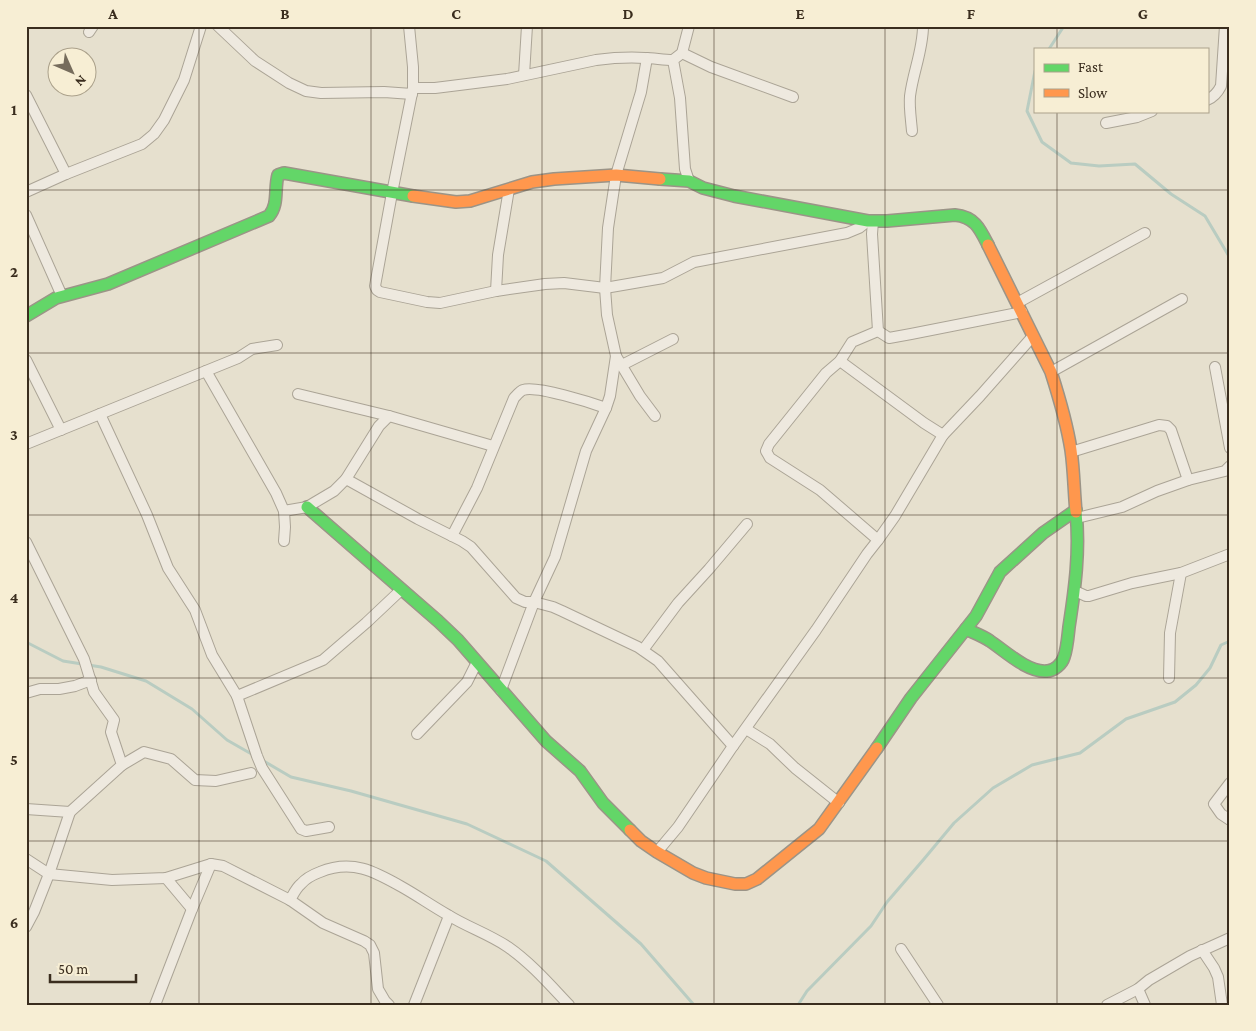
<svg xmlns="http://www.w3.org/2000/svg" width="1256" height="1031" font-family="'Crimson Pro',serif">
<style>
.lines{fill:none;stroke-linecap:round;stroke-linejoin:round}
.stream{stroke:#b9ccc1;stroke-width:3}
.street-casing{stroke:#aba496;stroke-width:12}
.fast-casing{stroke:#9b9487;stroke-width:14}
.slow-casing{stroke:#9b9487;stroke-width:14}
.street{stroke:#eee9df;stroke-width:10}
.fast{stroke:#63d668;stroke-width:11}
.slow{stroke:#ff974d;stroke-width:11}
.grid{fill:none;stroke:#3a2d1e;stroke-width:1;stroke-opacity:0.55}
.neatline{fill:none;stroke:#3a2d1e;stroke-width:2}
.grid-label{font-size:16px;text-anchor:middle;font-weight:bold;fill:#3a2d1e}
</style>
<rect width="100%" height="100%" fill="#e6e0ce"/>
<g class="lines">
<g class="stream">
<path d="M1049,49L1064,26"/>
<path d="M1035,71L1027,111L1042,142L1071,163L1099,166L1135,164L1171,194L1205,216L1230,258"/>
<path d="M26,642L63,661L101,667L146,681L192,709L227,740L255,756"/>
<path d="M262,760L291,777L351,791L467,824L546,861L641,944L694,1005"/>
<path d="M798,1005L807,991L871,926L887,902L924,859L954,823L993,788L1032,765L1080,753L1126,719L1175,702L1196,685L1210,668L1221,645L1230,641"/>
</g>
<defs>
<g id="street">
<path d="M218,26L255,61L289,83L306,91L321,93L384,92L412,94"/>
<path d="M409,26L413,67V88L392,193L375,286L377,290L380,292L427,302L440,303L496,291L545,284L564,283L605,288L663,278L694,262L847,233L859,228L868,221"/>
<path d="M689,26L682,53L673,60L680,98L685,169L689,181"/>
<path d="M89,32L93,26"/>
<path d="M682,53L711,67L793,97"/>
<path d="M647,58L641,92L616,175L608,228L605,288L607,315L616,356L640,396L655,416"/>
<path d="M524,75L527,26"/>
<path d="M413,88H435L507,79L596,60C612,58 628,57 645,58C654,58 663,60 673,60"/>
<path d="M26,95L66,174"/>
<path d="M1207,100C1214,97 1218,92 1221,86L1225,26"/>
<path d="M1106,123L1137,117L1152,111"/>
<path d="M912,131C911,119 909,107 910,96C913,72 923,50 923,26"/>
<path d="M26,192L66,174L142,144L154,134L164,120L184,80L201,26"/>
<path d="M26,215L62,296"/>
<path d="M873,221L872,234L878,331"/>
<path d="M496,291L498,255L509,189"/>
<path d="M1017,303L1145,233"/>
<path d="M26,360L61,430"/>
<path d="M840,361L924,423L943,435L980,396L1033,336"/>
<path d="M622,365L673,339"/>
<path d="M1215,367L1230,448"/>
<path d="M206,371L276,493L284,511"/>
<path d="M1051,372L1182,299"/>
<path d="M298,394L389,416"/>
<path d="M100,414L147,515L168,568L195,610L212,655L237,696L257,756L262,768L301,829L306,831L329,827"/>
<path d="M26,444L238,358L252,349L277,345"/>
<path d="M1071,452L1159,425L1167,426L1171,430L1188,480"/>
<path d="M346,479L418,519L462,541L471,547L516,598L525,602H534L553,607L562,611L638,647L658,661L733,746"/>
<path d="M1077,518L1122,507L1157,491L1188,480L1225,471L1230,466"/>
<path d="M452,536L477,488L514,398C517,395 520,391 523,390C536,385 592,403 606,408L610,396L616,356"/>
<path d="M878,540L820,490L770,458L766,451L769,444L826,373L840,361L852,342L878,331L889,338L911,334L1022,312"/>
<path d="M284,541L285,527L284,511L307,507L334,491L346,479L379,426L389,416L493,446"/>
<path d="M26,542L84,659L94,692L114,720L111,732L122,765L70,812L49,874L34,912L26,927"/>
<path d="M1075,591L1086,596H1089L1132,583L1181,573L1230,554"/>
<path d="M643,650L678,603L709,569L747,524"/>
<path d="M1169,678L1170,633L1181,573"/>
<path d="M501,690L534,602L555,557L586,451L606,408"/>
<path d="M26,693L40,689H59L75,686L91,680"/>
<path d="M237,696L323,660L366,623L401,590"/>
<path d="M746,729L770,744L795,768L839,803"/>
<path d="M417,734L467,682L477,662"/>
<path d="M122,765L144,752L171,759L195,780L216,781L251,773"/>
<path d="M1230,783L1214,804L1221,814L1230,820"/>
<path d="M26,809L70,812"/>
<path d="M657,852L678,827L733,746L816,630L867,554L878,540L895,516L943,435"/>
<path d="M26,859L49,874L112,880L166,878L211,864L223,866L290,900L323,923L364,941L370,945L374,953L378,989L385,1001L389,1005"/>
<path d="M166,878L192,909"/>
<path d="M290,900C293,895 296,888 301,884C306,878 312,875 320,872C352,859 374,871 402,887C418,896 432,906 448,915C467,927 489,934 508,947C531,963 550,985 569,1005"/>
<path d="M901,949L938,1005"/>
<path d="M1202,950L1214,968L1218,977L1222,1005"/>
<path d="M1138,989L1145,1005"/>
<path d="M155,1005L192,909L211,864"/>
<path d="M414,1005L449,916"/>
<path d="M1107,1005L1138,989L1149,980L1190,956L1230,938"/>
</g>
<g id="fast">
<path d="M660,179L689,181L703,188L734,196L868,221H887L955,215C975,217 980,229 988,245"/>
<path d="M26,316L56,298L108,284L269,216C279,204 274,189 278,175L284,173L413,196"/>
<path d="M307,507L438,621L458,640L546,741L580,771L603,803L630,830"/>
<path d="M966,629C974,633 983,636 990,641C1005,651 1028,673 1047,671C1054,671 1062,664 1064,657C1067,649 1068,636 1069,627C1075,588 1080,551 1076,512"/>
<path d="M877,748L911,698L976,616L1000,572L1043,533L1076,510"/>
</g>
<g id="slow">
<path d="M413,196L456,202L470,201L532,182L554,179L616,175L660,179"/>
<path d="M988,245L1051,372C1059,397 1067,424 1071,450C1074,471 1074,492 1076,512"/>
<path d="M630,830L641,841L657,852L693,873L706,878L735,884H746L757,879L819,829L877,748"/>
</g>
</defs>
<use href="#street" class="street-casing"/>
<use href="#fast" class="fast-casing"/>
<use href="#slow" class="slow-casing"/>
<use href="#street" class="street"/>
<use href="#fast" class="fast"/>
<use href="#slow" class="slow"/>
</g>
<path class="grid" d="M199,26V1005M371,26V1005M542,26V1005M714,26V1005M885,26V1005M1057,26V49M1057,111V1005M26,190H1230M26,353H1230M26,515H1230M26,678H1230M26,841H1230"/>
<rect width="1256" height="1031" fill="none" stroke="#f7eed4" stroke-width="55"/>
<rect x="1034" y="48" width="175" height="65" fill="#f7eed4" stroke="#aba18b"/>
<rect x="1044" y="64" width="25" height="8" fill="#63d668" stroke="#aba18b"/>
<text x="1078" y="72" font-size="15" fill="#3a2d1e">Fast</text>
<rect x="1044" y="89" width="25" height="8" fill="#ff974d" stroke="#aba18b"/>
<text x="1078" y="98" font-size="15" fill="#3a2d1e">Slow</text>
<g transform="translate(72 72) rotate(135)"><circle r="24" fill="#f7eed4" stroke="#aba18b"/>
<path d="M0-4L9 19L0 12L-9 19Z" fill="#766c5c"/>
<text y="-8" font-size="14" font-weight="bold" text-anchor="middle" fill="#3a2d1e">N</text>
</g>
<path d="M50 974v8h86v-8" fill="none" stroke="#3a2d1e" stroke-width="2.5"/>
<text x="58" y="974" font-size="15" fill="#3a2d1e" stroke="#f7eed4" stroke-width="4" paint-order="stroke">50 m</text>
<rect x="28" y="28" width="1200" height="976" class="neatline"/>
<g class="grid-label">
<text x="113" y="19">A</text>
<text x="285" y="19">B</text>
<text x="456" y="19">C</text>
<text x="628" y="19">D</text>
<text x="800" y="19">E</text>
<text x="971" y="19">F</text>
<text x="1143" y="19">G</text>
<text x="14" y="115">1</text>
<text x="14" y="277">2</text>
<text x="14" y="440">3</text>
<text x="14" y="603">4</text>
<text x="14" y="765">5</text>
<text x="14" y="928">6</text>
</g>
</svg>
